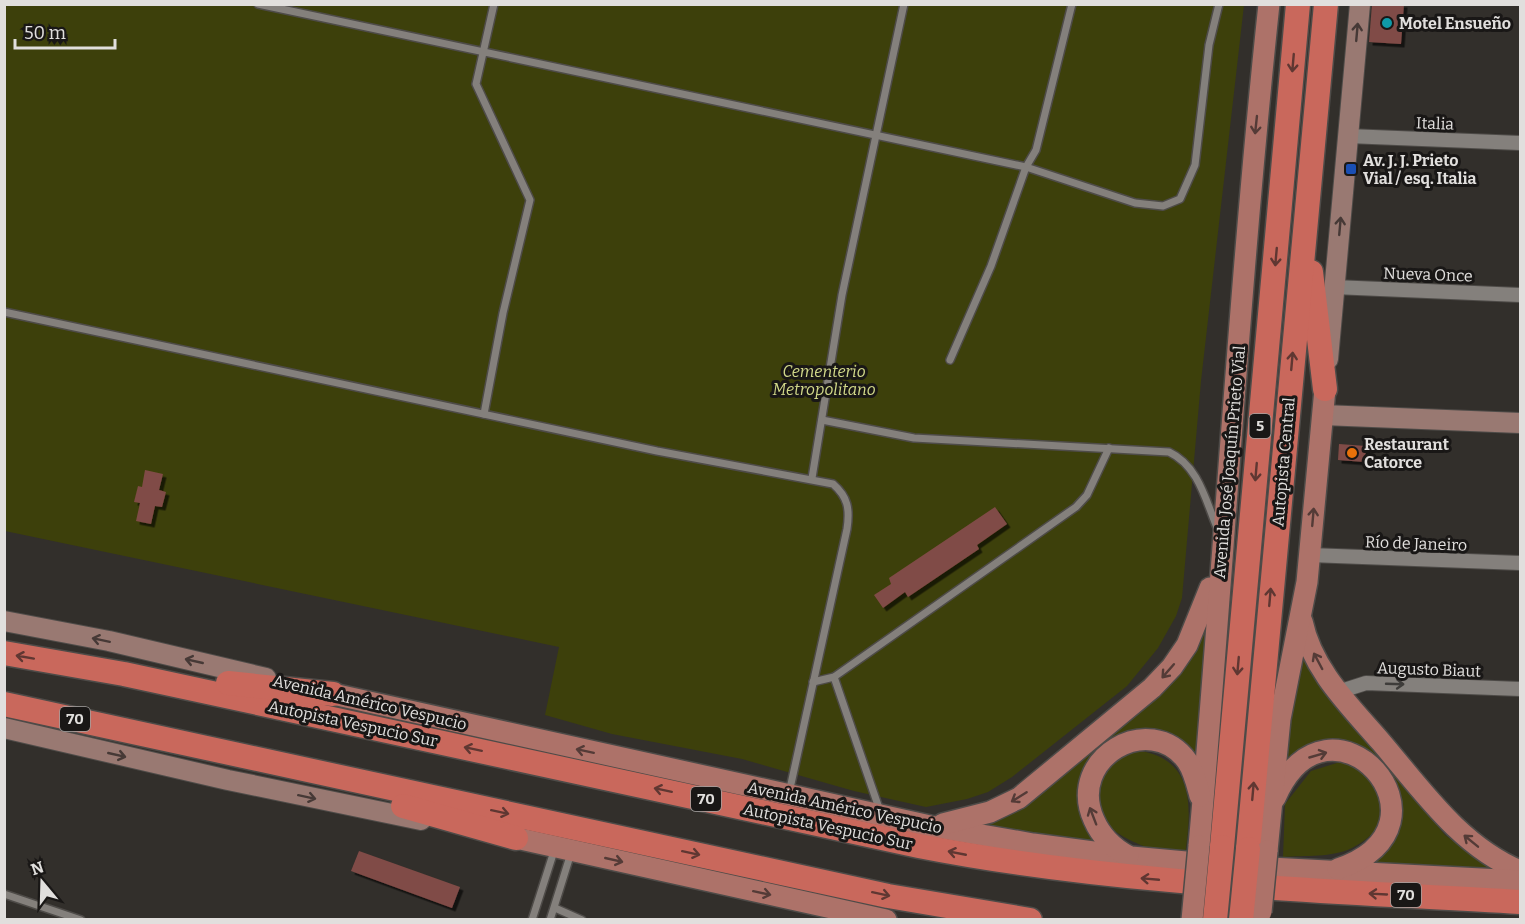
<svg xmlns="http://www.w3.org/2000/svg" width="1525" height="924" font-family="Bitter,serif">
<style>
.green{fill:#3d400b}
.building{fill:#804b46;filter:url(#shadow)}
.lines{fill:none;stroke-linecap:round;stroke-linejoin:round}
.lane-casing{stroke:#4e4b48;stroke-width:10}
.street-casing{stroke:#4e4b48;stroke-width:16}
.secondary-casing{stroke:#4e4b48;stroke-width:22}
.primary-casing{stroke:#4e4b48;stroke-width:24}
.highway-casing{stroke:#4e4b48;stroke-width:27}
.lane{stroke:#84807c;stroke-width:7}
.street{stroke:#84807c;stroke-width:14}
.secondary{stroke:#997972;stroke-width:20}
.primary{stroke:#ad7269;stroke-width:21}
.highway{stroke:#c9685c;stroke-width:24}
.primary-bridge-casing{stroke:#4e4b48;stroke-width:24;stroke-linecap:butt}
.highway-bridge-casing{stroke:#4e4b48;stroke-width:27;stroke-linecap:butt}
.primary-bridge{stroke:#ad7269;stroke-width:21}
.highway-bridge{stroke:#c9685c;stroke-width:24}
.oneway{stroke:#463936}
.oneway2{stroke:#5f3732}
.oneway3{stroke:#543b37}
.oneway4{stroke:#3e3c3a}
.culture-dot{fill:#0f9aa8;stroke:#191716;stroke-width:2}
.transit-dot{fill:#1a4fb4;stroke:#191716;stroke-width:2}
.food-dot{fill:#e8710a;stroke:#191716;stroke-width:2}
.labels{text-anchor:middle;stroke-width:6;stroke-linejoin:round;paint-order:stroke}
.shield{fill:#191716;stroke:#a5a3a1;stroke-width:1.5}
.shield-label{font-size:15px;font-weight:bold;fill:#e1dfdd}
.poi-label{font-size:16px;font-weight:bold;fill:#e1dfdd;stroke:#191716;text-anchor:start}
.street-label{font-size:16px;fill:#e1dfdd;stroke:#191716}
.park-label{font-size:16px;font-style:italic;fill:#d2d989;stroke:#191716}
</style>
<defs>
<filter id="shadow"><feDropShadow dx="3.5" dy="3.5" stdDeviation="0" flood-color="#0009"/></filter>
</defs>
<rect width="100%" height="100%" fill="#322f2b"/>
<g class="green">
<path d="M5,5H1244L1201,381L1182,598L1176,616L1158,648L1127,686L1012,777L988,792L967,799L926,807L854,791L742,759L612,734L545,715L559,647L5,531Z"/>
<path d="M1207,629L1197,767C1161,684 1050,750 1084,825C1088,832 1098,839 1104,844L981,825L1178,674Z"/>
<path d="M1301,645L1324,688L1445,835L1493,870L1373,862L1387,850L1393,837L1375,760L1282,762Z"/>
<path d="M1141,751C1197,761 1191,812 1185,856C1161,853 1137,846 1116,832C1098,819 1088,792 1101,771C1109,758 1127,754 1141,751Z"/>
<path d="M1340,762C1350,765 1362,768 1370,776C1374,779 1375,787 1377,792C1388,819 1377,835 1352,848C1332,858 1305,855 1283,857L1285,804L1311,771Z"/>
</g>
<g class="building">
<path d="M1372,4H1404L1401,44L1369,42Z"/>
<path d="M1339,444L1366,446L1365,462L1338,460Z"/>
<path d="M145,470L163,474L159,490L166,492L162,507L155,506L151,524L136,521L140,503L134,502L138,486L142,487Z"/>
<path d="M995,507L1007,524L977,545L979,549L908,597L905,592L883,608L874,595L891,584L889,578Z"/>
<path d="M359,851L460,887L452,908L351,871Z"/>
</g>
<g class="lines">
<defs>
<g id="lane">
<path d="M258,4L1026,167L1135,203L1163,206L1180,199L1195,165L1209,45L1219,4"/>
<path d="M4,312L657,451L833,484C848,497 850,509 847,529L789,793"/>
<path d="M950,360L991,266L1026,167L1036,150L1072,4"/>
<path d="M484,414L503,313L530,200L476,84L494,4"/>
<path d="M822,420L914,438L1169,452C1199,466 1206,502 1218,530"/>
<path d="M812,478L842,295L904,4"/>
<path d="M834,677L880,811"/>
<path d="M813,682L834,677L1076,507L1087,495L1109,448"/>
<path d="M4,894L81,920"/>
<path d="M555,908L582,920"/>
<path d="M532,920L555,848"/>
<path d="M550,920L571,853"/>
</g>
<g id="street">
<path d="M1348,136L1520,143"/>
<path d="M1334,287L1520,295"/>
<path d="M1310,555L1520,563"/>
<path d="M1338,692L1366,683L1520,689"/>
</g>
<g id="secondary">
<path d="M1328,359L1360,4"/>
<path d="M1323,415L1520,423"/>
<path d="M4,621L109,641L266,678"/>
<path d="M4,728L228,780L421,820"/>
</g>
<g id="primary">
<path d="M1302,621C1312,670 1350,706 1381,742C1422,790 1460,846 1520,871"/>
<path d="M333,694L930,826L1033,844L1131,857L1230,866L1520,881"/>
<path d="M1275,798C1329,674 1467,825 1338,869"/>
<path d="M943,824L990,812L1019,798L1152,688L1172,667L1187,645L1210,588"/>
<path d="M516,838L886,920"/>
<path d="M1199,846C1224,566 1239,284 1269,4"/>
<path d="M1267,851L1280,719L1307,582L1325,389"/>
<path d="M1128,856C1113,848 1101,836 1094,820C1066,758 1150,710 1187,761C1194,771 1197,785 1200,796"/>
</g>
<g id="highway">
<path d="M1311,272L1325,389"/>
<path d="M4,653L124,674L919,846C1118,885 1319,890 1520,902"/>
<path d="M228,683L333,694"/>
<path d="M4,704L888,896L1030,920"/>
<path d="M403,806L516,838"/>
<path d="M1222,847L1298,4"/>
<path d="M1248,849L1326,4"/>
</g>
</defs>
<use href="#lane" class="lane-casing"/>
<use href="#street" class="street-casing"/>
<use href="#secondary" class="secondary-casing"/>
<use href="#primary" class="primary-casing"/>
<use href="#highway" class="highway-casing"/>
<use href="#lane" class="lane"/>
<use href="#street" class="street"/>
<use href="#secondary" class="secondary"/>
<use href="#primary" class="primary"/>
<use href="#highway" class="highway"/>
<defs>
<g id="primary-bridge">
<path d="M1261,912L1267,851"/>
<path d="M1192,920L1199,846"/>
</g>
<g id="highway-bridge">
<path d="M1215,920L1222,847"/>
<path d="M1241,920L1248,849"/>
</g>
</defs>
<use href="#primary-bridge" class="primary-bridge-casing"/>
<use href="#highway-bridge" class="highway-bridge-casing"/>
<use href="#primary-bridge" class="primary-bridge"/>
<use href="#highway-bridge" class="highway-bridge"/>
</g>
<defs><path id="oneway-shaft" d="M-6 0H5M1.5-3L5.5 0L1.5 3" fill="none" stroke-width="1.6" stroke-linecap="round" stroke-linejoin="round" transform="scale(1.5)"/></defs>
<g class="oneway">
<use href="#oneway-shaft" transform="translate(1357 32) rotate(-85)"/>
<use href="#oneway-shaft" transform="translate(1340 226) rotate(-85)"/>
<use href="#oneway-shaft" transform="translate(101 640) rotate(-168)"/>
<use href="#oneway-shaft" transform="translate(194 661) rotate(-167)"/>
<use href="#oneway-shaft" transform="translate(117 755) rotate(13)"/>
<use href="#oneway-shaft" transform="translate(307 797) rotate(12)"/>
</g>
<g class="oneway2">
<use href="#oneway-shaft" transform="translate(1293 63) rotate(95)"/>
<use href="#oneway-shaft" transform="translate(1276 257) rotate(95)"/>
<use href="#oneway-shaft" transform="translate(1292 361) rotate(-85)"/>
<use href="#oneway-shaft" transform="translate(1256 472) rotate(95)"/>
<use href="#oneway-shaft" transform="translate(1270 597) rotate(-85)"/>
<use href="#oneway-shaft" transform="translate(25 657) rotate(-170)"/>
<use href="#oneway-shaft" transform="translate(1238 666) rotate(95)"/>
<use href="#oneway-shaft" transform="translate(473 749) rotate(-168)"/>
<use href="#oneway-shaft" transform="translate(663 790) rotate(-168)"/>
<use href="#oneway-shaft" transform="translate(1253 791) rotate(-85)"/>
<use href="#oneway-shaft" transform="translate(500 812) rotate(12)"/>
<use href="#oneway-shaft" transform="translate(691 853) rotate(12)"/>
<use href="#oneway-shaft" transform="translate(957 853) rotate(-169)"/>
<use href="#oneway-shaft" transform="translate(1150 879) rotate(-175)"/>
<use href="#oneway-shaft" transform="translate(881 894) rotate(12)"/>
<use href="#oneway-shaft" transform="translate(1378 894) rotate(-177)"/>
</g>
<g class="oneway3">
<use href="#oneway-shaft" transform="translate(1256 125) rotate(96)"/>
<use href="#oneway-shaft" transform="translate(1313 517) rotate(-85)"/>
<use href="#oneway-shaft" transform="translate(1318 661) rotate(-118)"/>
<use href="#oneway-shaft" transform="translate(1168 671) rotate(131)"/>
<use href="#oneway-shaft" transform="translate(585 751) rotate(-168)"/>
<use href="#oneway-shaft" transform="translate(1318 755) rotate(-16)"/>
<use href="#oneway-shaft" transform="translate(1019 797) rotate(148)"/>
<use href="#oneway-shaft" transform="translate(1093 816) rotate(-111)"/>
<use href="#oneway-shaft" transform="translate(1471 841) rotate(-141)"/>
<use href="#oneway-shaft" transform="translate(614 860) rotate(13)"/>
<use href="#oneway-shaft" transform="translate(762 893) rotate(12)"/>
</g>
<use class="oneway4" href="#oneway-shaft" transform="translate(1395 684) rotate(2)"/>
<circle class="culture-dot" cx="1387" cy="23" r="6"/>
<rect class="transit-dot" x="1345" y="163" width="12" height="12" rx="3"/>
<circle class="food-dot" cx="1352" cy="453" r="6"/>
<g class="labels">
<g class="shield">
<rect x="1249.5" y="414" width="21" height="24" rx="4.5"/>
<rect x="60" y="707" width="30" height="24" rx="4.5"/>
<rect x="691" y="787" width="30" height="24" rx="4.5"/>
<rect x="1391" y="883" width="30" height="24" rx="4.5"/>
</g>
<g class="shield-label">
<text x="1260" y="431">5</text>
<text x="75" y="724">70</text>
<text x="706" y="804">70</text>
<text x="1406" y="900">70</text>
</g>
<g class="poi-label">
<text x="1399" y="29">Motel Ensueño</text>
<text x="1363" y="166">Av. J. J. Prieto<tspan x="1363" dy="18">Vial / esq. Italia</tspan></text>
<text x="1364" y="450">Restaurant<tspan x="1364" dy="18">Catorce</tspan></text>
</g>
<g class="street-label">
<text transform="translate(1435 123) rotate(2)" y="6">Italia</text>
<text transform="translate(1428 274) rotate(2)" y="6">Nueva Once</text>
<text transform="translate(1229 462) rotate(-85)" y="6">Avenida José Joaquín Prieto Vial</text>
<text transform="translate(1283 462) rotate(-85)" y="6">Autopista Central</text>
<text transform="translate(1416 543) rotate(2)" y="6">Río de Janeiro</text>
<text transform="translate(1429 669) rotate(2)" y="6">Augusto Biaut</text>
<text transform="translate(370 702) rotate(13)" y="6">Avenida Américo Vespucio</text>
<text transform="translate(353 723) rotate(12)" y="6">Autopista Vespucio Sur</text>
<text transform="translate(845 807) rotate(12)" y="6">Avenida Américo Vespucio</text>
<text transform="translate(828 826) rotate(12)" y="6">Autopista Vespucio Sur</text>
</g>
<g class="park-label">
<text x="824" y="377">Cementerio<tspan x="824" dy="18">Metropolitano</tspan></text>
</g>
</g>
<rect width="1525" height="924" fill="none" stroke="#e1dfdd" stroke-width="12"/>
<g transform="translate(42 882) rotate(341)" stroke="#191716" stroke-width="4.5" paint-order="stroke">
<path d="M0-4.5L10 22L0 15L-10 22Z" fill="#e1dfdd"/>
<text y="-9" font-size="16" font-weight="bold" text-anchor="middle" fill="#e1dfdd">N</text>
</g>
<path d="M15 39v9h100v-9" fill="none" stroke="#e1dfdd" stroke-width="3"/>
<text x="24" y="39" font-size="18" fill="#e1dfdd" stroke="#191716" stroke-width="4.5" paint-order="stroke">50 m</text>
</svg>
